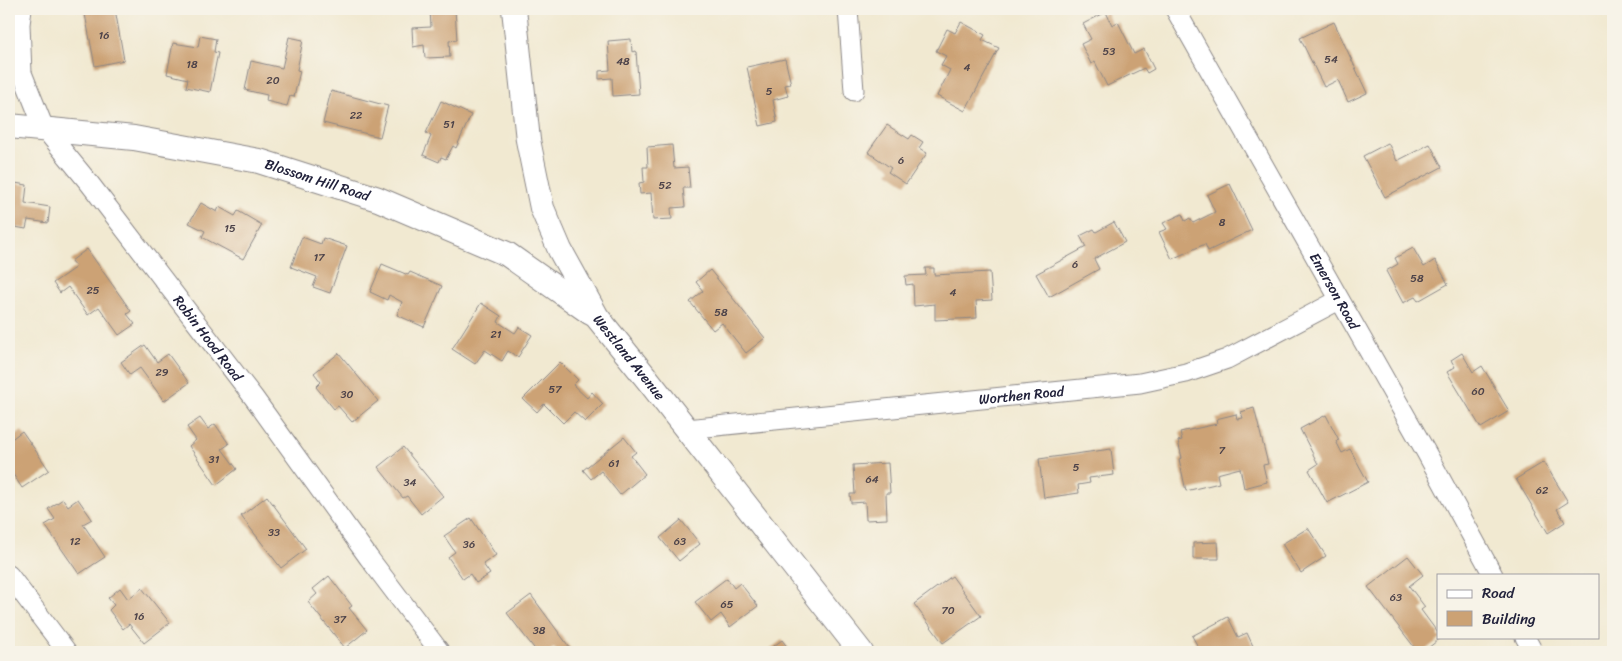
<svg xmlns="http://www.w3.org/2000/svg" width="1622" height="661" font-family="Sriracha,sans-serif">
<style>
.building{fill:#cca274}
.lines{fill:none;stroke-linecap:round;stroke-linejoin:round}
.minor-casing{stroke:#8a8686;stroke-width:21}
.tertiary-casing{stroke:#8a8686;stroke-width:26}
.minor{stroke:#fff;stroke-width:19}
.tertiary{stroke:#fff;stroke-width:24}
.labels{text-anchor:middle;stroke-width:4.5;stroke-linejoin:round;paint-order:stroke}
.number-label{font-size:11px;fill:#4c4249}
.street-label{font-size:14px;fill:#22223b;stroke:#f7f3e8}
</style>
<rect width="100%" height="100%" fill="#f7f3e8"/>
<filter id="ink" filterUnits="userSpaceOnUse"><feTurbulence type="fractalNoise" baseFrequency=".02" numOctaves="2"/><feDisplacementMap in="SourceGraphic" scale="10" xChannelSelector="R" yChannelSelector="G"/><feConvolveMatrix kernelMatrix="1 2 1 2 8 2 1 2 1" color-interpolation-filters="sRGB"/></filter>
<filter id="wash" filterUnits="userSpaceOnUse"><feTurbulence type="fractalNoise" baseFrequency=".0096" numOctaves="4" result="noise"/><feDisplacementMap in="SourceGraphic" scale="20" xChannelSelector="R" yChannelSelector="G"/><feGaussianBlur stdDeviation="1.12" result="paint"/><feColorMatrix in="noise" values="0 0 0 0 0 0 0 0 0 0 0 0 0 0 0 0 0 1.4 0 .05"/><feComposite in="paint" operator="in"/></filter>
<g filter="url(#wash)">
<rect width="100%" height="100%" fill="#f1e9d1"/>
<g id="blocks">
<g class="building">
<path d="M84,9H115L124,60L95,66Z"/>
<path d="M430,9H455L457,40L449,41L450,57L425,58L424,45L413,47L412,28L431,27Z"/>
<path d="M1106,12L1112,25L1118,22L1134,54L1144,49L1154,69L1147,73L1144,68L1107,86L1095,62L1091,64L1081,44L1091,39L1083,24Z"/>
<path d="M961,22L985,35L982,40L999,48L965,111L937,96L950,70L941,65L946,56L936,51L947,29L955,33Z"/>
<path d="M1334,22L1367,93L1348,102L1338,80L1324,87L1300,38Z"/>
<path d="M200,36L216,39L214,52L218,53L210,92L186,87L188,79L167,74L173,43L198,47Z"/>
<path d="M289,37L303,40L297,70L300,71L294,97L290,96L287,106L266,101L267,95L245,90L251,61L282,68Z"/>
<path d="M631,39L632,52L636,51L639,94L613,96L612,78L599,79V71L610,70L608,41Z"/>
<path d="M785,59L791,84L785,85L788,96L773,100L777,122L760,126L747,67Z"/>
<path d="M331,91L388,106L380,137L323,123Z"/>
<path d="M441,101L471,115L456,148L453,146L446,159L441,157L439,162L423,155L431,136L426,133Z"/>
<path d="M887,125L909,139L912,135L923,142L919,148L927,153L906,184L888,172L891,168L868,152Z"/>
<path d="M1388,143L1397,161L1430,144L1442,167L1385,197L1363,156Z"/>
<path d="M672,145L674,168L688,167L690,188H683L685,207L671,208L672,219L653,220L651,193L640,194L639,183L644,182L643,167H648L647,147Z"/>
<path d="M9,182L27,185L25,203L50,207L48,223L28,220L26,229L9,226Z"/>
<path d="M1230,184L1252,230L1208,251L1205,244L1172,259L1159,232L1167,229L1163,223L1182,214L1185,221L1190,218L1193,223L1215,212L1207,195Z"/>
<path d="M201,203L217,212L219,207L235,216L238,211L262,225L243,259L202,237L205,231L189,223Z"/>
<path d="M1114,222L1125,242L1094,259L1099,269L1049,297L1036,274L1086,247L1080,236L1094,229L1096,232Z"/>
<path d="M302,237L321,244L323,238L347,246L330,293L313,287L317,277L291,267Z"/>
<path d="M1413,248L1424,267L1435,260L1448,284L1418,301L1415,297L1403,303L1386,271L1398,264L1395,258Z"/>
<path d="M87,249L131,311L127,314L135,324L119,335L99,307L88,315L68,287L60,293L53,283L76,267L71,261Z"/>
<path d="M382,264L408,275L410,272L442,286L424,327L397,315L402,302L389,295L387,300L370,292Z"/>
<path d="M925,268H934V275L990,272L992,300L976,301L977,318L935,320V304L914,306L913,284L906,285L905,276L926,275Z"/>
<path d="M710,270L765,338L746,353L722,323L713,330L690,302L703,291L696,282Z"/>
<path d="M481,303L501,316L498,322L515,333L519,327L532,335L518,357L508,351L502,361L485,350L475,364L452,349Z"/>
<path d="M145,345L157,362L168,354L189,383L164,401L140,368L130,375L121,362Z"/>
<path d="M339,353L378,401L352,422L338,406L334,409L316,387L321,382L314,373Z"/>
<path d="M1462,353L1473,372L1482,366L1509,411L1481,428L1447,372L1455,367L1451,360Z"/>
<path d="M560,362L578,380L573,385L587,398L592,392L603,404L585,422L574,412L563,423L544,404L537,412L523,399Z"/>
<path d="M1254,408L1268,464L1263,465L1267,482L1244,488L1240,468L1217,474L1219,483L1186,491L1179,459L1182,458L1178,441L1182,440L1180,432L1217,424L1216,419L1236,414L1237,419L1243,418L1241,412Z"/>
<path d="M1326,415L1339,440L1336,441L1342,453L1350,449L1368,482L1327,503L1309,470L1318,464L1300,429Z"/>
<path d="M200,418L208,429L215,424L229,444L222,449L237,469L216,485L189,446L196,440L187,427Z"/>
<path d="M22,431L49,470L22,488L9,468V441Z"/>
<path d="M624,437L636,452L631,456L645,474L620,495L601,471L591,479L583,470Z"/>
<path d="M403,447L443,496L421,514L407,496L403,498L378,467Z"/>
<path d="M1111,449L1114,475L1089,478L1090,483L1078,485L1079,493L1044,498L1039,459Z"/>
<path d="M1544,462L1568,502L1557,509L1565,522L1548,533L1516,479Z"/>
<path d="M888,463L890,493H886L887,519L866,520L865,502L851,503L850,494H855L853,465Z"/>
<path d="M267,496L306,549L281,568L241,516Z"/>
<path d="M63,499L68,506L78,499L92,519L83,524L105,557L79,574L45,525L55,519L48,509Z"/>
<path d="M471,518L496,555L483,564L490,574L476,583L470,574L463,579L448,557L455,552L444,536Z"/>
<path d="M681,520L700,544L679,561L660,538Z"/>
<path d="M1308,528L1326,556L1301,573L1282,544Z"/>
<path d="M1218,542L1219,559H1193V543Z"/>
<path d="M1408,556L1423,575L1409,586L1425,607L1421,610L1438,633V637H1442L1423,652H1418L1368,587Z"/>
<path d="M329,576L352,606L349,608L367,630L345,648L308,602L317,594L313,589Z"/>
<path d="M952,576L981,616L943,643L914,604Z"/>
<path d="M727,578L734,588L740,583L758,606L730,627L721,614L711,622L695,602Z"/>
<path d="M120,588L128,599L142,588L170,623L144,643L129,624L123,629L109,610L114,605L108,598Z"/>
<path d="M531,595L570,648L565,652H557L554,648L548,652H537L507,613Z"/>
<path d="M1228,617L1238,637L1247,633L1253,646L1244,651V652H1201L1192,636Z"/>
<path d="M782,640L791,652H766Z"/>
</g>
</g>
</g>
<g filter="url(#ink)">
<use href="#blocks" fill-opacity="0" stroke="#8a8686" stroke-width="1"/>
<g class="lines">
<defs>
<g id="minor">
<path id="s1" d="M22,9L20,24L22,73L44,128L90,184L254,398L369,558L440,652"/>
<path d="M848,9L854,91"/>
<path id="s2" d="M1175,9L1426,452L1493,575"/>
<path id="s3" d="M687,429L1140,383L1186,373L1227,359L1339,300"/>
<path d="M9,575L67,652"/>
<path d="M1525,637L1531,648"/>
</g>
<g id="tertiary">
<path id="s4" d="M514,9L528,140L542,208L560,250L597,317L648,380L861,652"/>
<path id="s5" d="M9,126L134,138L259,161L378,199L507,254L591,313"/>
</g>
</defs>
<use href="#minor" class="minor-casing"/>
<use href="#tertiary" class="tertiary-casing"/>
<use href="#minor" class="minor"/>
<use href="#tertiary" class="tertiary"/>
</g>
</g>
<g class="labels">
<g class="number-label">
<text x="104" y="39">16</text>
<text x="1109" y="55">53</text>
<text x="1331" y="63">54</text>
<text x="623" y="65">48</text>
<text x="192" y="68">18</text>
<text x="967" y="71">4</text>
<text x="273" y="84">20</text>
<text x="769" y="95">5</text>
<text x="356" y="119">22</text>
<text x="449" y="128">51</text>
<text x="901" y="164">6</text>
<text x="665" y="189">52</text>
<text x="1222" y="226">8</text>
<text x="230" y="232">15</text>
<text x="319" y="261">17</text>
<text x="1075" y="268">6</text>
<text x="1417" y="282">58</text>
<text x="93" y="294">25</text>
<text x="953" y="296">4</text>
<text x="721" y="316">58</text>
<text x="496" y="338">21</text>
<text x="162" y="376">29</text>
<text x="555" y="393">57</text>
<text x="1478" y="395">60</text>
<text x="347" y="398">30</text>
<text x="1222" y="454">7</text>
<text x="214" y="463">31</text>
<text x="614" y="467">61</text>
<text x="1076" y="471">5</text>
<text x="872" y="483">64</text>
<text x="410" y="486">34</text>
<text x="1542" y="494">62</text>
<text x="274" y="536">33</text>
<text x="75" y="545">12</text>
<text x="680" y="545">63</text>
<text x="469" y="548">36</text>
<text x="1396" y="601">63</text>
<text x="727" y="608">65</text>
<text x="948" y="614">70</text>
<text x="139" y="620">16</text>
<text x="340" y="623">37</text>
<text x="539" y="634">38</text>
</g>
<g class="street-label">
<text dy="5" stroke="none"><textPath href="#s5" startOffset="314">Blossom Hill Road</textPath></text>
<text dy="5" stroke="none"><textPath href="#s2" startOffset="324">Emerson Road</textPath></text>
<text dy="5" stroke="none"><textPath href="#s1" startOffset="390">Robin Hood Road</textPath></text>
<text dy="5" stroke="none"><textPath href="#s4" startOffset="375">Westland Avenue</textPath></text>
<text dy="5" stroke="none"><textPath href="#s3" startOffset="336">Worthen Road</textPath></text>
</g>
</g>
<rect width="1622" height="661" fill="none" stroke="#f7f3e8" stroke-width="30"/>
<rect x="1437" y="574" width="162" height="65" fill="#f7f3e8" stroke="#a29fa3"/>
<rect x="1447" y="590" width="25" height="8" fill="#ffffff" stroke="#a29fa3"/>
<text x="1482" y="598" font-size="15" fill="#22223b">Road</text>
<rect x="1447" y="611" width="25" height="15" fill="#cca274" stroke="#a29fa3"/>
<text x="1482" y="624" font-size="15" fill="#22223b">Building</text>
</svg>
